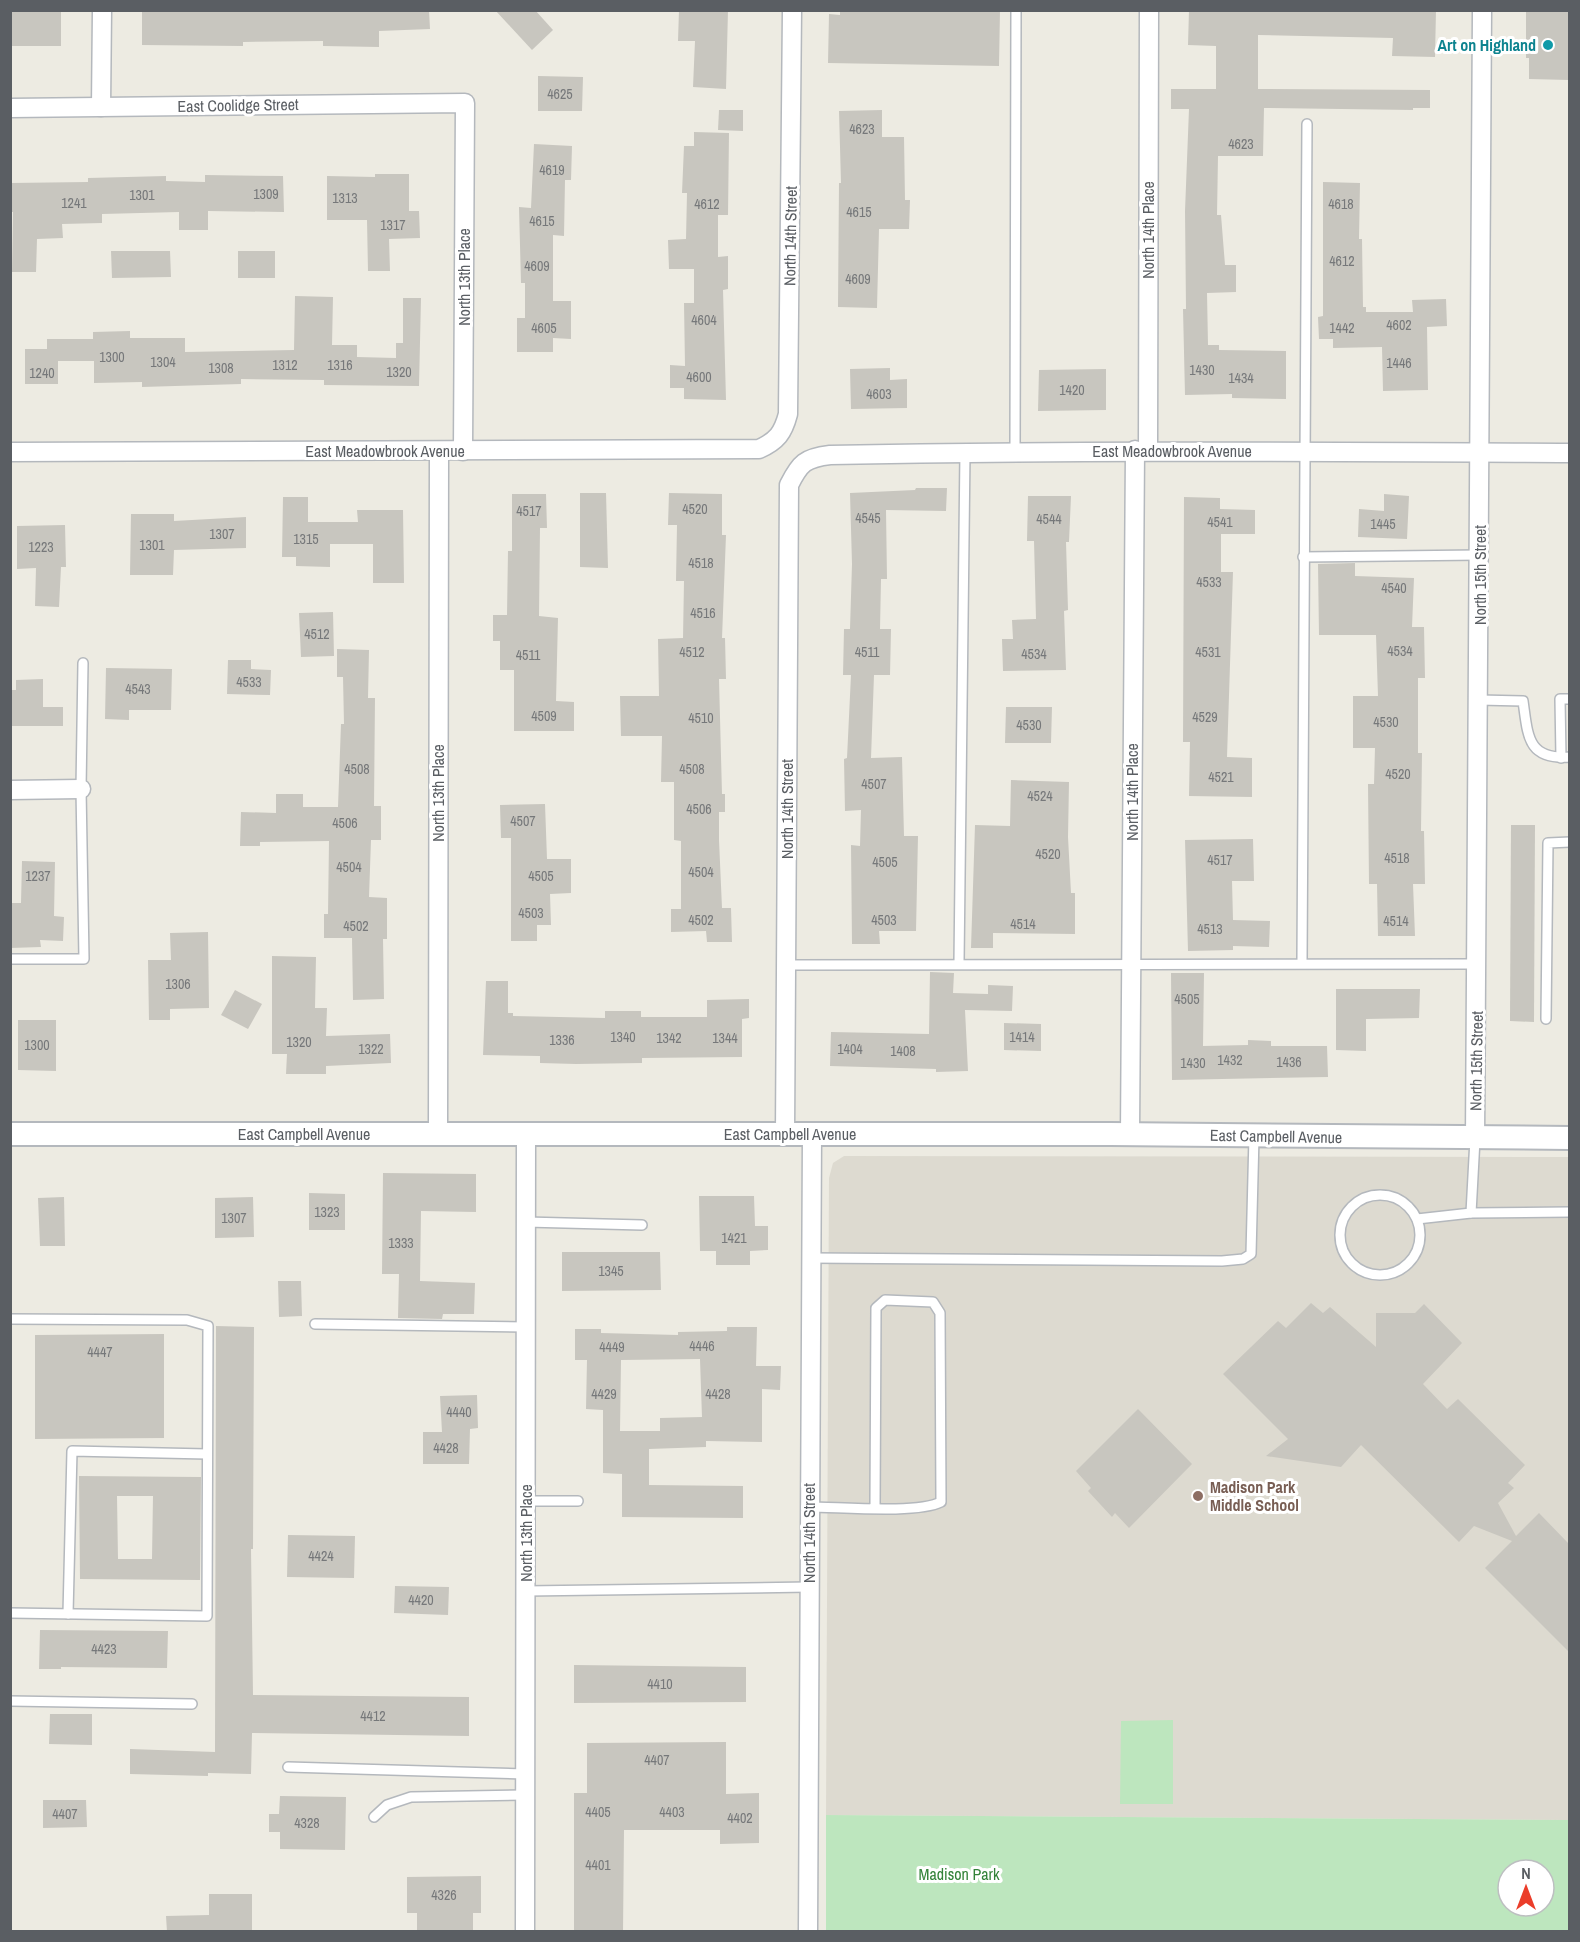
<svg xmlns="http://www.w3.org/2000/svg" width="1580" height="1942" font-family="'Archivo Narrow',sans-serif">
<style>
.education{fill:#dddad0}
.green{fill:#bde6be;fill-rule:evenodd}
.building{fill:#c8c6bf;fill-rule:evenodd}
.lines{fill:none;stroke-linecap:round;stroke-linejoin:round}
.service-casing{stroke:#b4b8bd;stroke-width:12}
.minor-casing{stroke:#b4b8bd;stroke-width:21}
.tertiary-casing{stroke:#b4b8bd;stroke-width:26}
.service{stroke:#fff;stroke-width:9}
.minor{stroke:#fff;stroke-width:18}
.tertiary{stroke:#fff;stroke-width:22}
.culture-dot{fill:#0f9aa8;stroke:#fff;stroke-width:2}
.education-dot{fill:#8d6e63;stroke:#fff;stroke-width:2}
.labels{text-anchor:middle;stroke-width:6;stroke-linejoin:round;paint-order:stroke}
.number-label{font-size:14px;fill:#76787a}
.culture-label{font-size:16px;font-weight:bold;fill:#0d838f;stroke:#fff;text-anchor:end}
.street-label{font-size:16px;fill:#5a5e63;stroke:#fff}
.education-label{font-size:16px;font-weight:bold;fill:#785e54;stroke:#fff;text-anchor:start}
.park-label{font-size:16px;fill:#328238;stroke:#fff}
</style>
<rect width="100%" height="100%" fill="#edebe2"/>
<path class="education" d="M844,1156L1569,1157V1820L826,1815L829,1178L833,1163Z"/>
<g class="green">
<path d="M1173,1720V1804H1120L1121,1721Z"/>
<path d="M826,1815L1569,1820V1931H826ZM1508,1870H1544V1906H1508Z"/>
</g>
<g class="building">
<path d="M12,10H61V46H11Z"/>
<path d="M142,10H429L430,29L379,31V47L323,46V41L243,42V46L142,45Z"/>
<path d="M495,10H535L553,30L532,50Z"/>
<path d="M679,10H728L726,89L693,87L695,41H678Z"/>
<path d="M840,10H1000L999,66L828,63L829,14L840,15Z"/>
<path d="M1189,10H1436L1435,57L1392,56L1393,38L1258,35V89L1430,90V108H1413V110L1264,108L1263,156H1218L1217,215H1221L1225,265H1236V292L1207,293L1208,345H1219V350L1286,351V399L1232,398V394L1185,395L1183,309H1186L1185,211L1189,109H1171V89H1216V46L1188,45Z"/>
<path d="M1526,10H1569V80L1529,79V58H1526Z"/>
<path d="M538,76L583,77L582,111H538Z"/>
<path d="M719,110H743V131L718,130Z"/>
<path d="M882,110V137H904L905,200H910L909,229H879L877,308L838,307L839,183H841L839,111Z"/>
<path d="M694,132L729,133L728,215H718V257L728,256V289L723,290L726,400L684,399V388H670V365L685,366L684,303H694V269H669L668,240L686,239L687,193H682L684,146H694Z"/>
<path d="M534,144L572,146L571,180H565L564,236L553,235V301H571V339L553,338V352H517V318H525V283H521L519,207L531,208Z"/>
<path d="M375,174H409V211H419L420,238L389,239L390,271H368L367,220H327V176L375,177Z"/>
<path d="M205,175L283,176L284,212L208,211V230H179V212L102,214V223L62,224L63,238L37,239L36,272H12L13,212H10V183L88,182V178L166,176V181L205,182Z"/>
<path d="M1323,182L1360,183L1359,239H1362L1363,307H1366V312H1413L1412,300L1446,299L1447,326L1427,327L1428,390L1383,391L1382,347L1333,348V339H1319L1318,317L1323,316Z"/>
<path d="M111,251H170L171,277L112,278Z"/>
<rect x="238" y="251" width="37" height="27"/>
<path d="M295,296L333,297L332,345H357V357L396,358V343H403V298H421L419,386L324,385V380L241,379V384L142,387V382L94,383V361H58V384H25V349H47V339H93V332L130,331V338H185V352L294,350Z"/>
<path d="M890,368V380L907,379V408L851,409L850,369Z"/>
<path d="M1106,369V410L1038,411L1039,370Z"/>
<path d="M916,488H947L946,511L886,510L887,579H881L880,629H891L890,675H874L871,758L902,757L904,836H918L916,931H879L880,944H852L851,845L860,846L861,810L845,811L844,759L847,758L851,675H843L844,629H850L852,564L850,493L915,490Z"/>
<path d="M580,493H606L608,568L580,567Z"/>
<path d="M669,493L722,494V535H726L722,638H725L726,679H719L722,794H725V812H719V840L722,908H731L732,942H707L706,931L671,932V909H681V841L674,840V782H661L662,736H621L620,696H659L658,639L683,638L684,581H676L677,525H668Z"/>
<path d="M512,494H546L547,528H540L539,616L558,618L556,701L574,702V731H514V670H500V641H493V615H507L508,551H512Z"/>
<path d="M1384,494L1409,496L1407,539L1358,537L1359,509L1384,511Z"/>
<path d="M1028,496H1071L1069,542H1066L1068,610L1064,611L1066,670L1003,671L1002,639H1013L1012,620L1036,619L1034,541H1027Z"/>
<path d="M283,497H308V522H358L357,510H403L404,583H373V544H330V567L296,566V557H282Z"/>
<path d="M1184,497L1220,498V509L1255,510V534H1221V572H1233L1227,757L1252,758V797L1189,796L1190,742H1183Z"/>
<path d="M131,514H174V521L246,517V548L174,550L173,575H130Z"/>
<path d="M65,525L66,567H61L59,607L35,606L36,568L17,569V526Z"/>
<path d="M1355,563V576L1414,578L1412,627H1424L1425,678H1418V753H1422L1421,831H1424L1425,884H1413L1415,936H1378L1377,884H1369L1368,784H1374L1375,748H1353V696H1378L1376,635H1319L1318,564Z"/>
<path d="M333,612L334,656L301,657L299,613Z"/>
<path d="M337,649L369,650L368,698H375L374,806H381V840H371L369,897L387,898V939H383L384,999L353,1000L352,938H324V914H328L329,841L260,842V846H240L241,812L276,813V794H303V807H338L341,724H344L343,677H337Z"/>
<path d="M228,660H251V669L271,670L270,695L227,694Z"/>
<path d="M106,668L172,669L171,710H129V720L105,719Z"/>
<path d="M43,679V707H63V726H10V690H16V680Z"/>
<path d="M1006,707H1052L1051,743H1005Z"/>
<path d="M1011,780L1069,782L1068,837L1071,893H1075V934L993,933V948H971L975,825L1010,826Z"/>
<path d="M545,804L547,859H571V893L550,894L551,925H537V941H511V838H501L500,805Z"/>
<path d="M1511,825H1535L1534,1022L1510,1021Z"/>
<path d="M1253,839L1254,881H1232L1233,920L1270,921L1269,947L1233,946V950L1188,951L1185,840Z"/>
<path d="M22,861L55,862L54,916L64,917L63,941L40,940L41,947L10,948V903H21Z"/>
<path d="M208,932L209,1008L170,1009V1020H149L148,960H171L170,933Z"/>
<path d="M272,956L316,957L315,1008H327L326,1036L390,1034L391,1063L326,1066V1074H286L287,1054H272Z"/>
<path d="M930,972L954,973L953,993L988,994V985L1013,986L1012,1011L965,1010L968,1071L936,1072V1069L830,1066L831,1032L929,1034Z"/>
<path d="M1171,973H1204L1203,1046L1248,1045V1040L1271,1041V1046H1327L1328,1077L1172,1080Z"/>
<path d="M486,981H508V1013H513V1016L605,1018V1011H641V1017H707V1000L749,999V1018L742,1019V1057L642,1058V1063L576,1064L540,1063V1056L483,1055Z"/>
<path d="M1336,989H1420L1419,1018L1366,1019V1051L1336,1050Z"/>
<path d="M235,990L262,1004L248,1029L221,1015Z"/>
<path d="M18,1020H56V1071L18,1070Z"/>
<path d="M1004,1023L1041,1024V1051L1004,1050Z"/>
<path d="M383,1173L476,1174V1212L421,1211L420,1281L475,1283L474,1314H443L442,1319L398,1318L399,1274H382Z"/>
<path d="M309,1193L345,1194V1230H309Z"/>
<path d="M699,1196H754L755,1226H768V1250L750,1251V1265H716V1251H700Z"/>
<path d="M64,1197L65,1246H40L38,1198Z"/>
<path d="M253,1197L254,1237L215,1238V1198Z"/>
<path d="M562,1252H660L661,1290L562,1291Z"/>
<path d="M278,1281H301L302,1316L279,1317Z"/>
<path d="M1311,1303L1323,1313L1330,1307L1376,1347V1313H1415L1424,1304L1462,1343L1423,1384L1447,1409L1458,1399L1525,1465L1508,1483L1514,1488L1498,1503L1516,1536L1539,1513L1569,1544V1652L1485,1568L1512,1541L1474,1526L1459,1542L1361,1445L1341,1467L1266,1456L1288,1439L1223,1374L1278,1321L1286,1328Z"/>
<path d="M216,1326L254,1327L253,1549H251L253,1695L469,1697V1736L252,1733L251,1774L208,1773V1776L130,1774V1749L215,1752Z"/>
<path d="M727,1327H757L756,1366H781L780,1390L762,1389V1442L706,1441V1447L649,1449V1485L743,1486V1518L622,1517V1474L603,1473V1410L586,1409L587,1360H575V1329H601V1333L678,1335V1332L727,1331ZM700,1359L702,1417L660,1418V1431H620L621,1360Z"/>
<path d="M164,1334V1438L35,1439V1335Z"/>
<path d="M477,1395L478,1428L470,1429L469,1464H423V1432H442L440,1396Z"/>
<path d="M1138,1409L1192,1464L1129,1528L1115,1513L1112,1517L1088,1491L1091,1488L1076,1471Z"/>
<path d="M79,1476L201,1477L200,1580L80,1579ZM117,1496H153L152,1559H118Z"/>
<path d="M288,1535L355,1536L354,1578L287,1577Z"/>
<path d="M395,1586L449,1587L448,1615L394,1613Z"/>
<path d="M40,1630L168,1631L167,1668L61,1667V1669H39Z"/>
<path d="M574,1665L746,1667V1702L574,1703Z"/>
<path d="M50,1714H92V1745L49,1744Z"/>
<path d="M726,1742V1794L759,1793V1843L720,1844V1830H624L623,1932H574V1793H587V1743Z"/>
<path d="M280,1796L346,1797L345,1850L280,1849V1832H269V1814H279Z"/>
<path d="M43,1800H86L87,1827L43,1828Z"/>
<path d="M481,1876V1913H473V1932H417V1913H407V1877Z"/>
<path d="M209,1894H252V1932H167L166,1916L209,1915Z"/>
</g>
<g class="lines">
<defs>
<g id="service">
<path d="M1015,451L1016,10"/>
<path d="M1303,557L1480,555"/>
<path d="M1479,700L1523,701C1528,736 1527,760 1570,757"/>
<path d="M1561,758L1560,699H1570"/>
<path d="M10,959H84L81,789L83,663"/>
<path d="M1302,962L1307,124"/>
<path d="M959,963L965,452"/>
<path d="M785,965L1477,964"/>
<path d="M1546,1019L1548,843L1570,842"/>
<circle cx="1380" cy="1235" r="40"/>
<path d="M1471,1213L1475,1139"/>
<path d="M1417,1219L1471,1213L1570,1212"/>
<path d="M526,1222L642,1225"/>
<path d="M810,1258L1222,1261L1243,1259L1251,1254L1254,1136"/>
<path d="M10,1319L187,1320L208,1326L207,1616L10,1613"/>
<path d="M315,1324L526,1327"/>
<path d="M526,1501H578"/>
<path d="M809,1507C840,1507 917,1514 941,1502L940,1313L933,1302L885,1300L876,1308L875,1507"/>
<path d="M526,1591L809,1587"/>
<path d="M68,1614L72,1451L207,1454"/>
<path d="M10,1701L192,1704"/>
<path d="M288,1767L525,1774"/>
<path d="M374,1817L387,1805L411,1797L525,1795"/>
</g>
<g id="minor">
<path d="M101,107L102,10"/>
<path d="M10,108L465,103L463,451"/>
<path d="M1148,450L1149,10"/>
<path d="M10,452L759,449C777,441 783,433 788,414L792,10"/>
<path d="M10,790L81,789"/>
<path d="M438,1134L439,451"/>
<path d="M785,1134L789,485C800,463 805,458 830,455C1077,450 1323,452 1570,453"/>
<path d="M1130,1134L1135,450"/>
<path d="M1475,1139L1482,10"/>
<path d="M525,1932L526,1134"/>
<path d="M808,1932L812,1134"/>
</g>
<path id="tertiary" d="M10,1134H1111L1570,1138"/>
</defs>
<use href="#service" class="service-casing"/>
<use href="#minor" class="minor-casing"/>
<use href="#tertiary" class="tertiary-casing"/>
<use href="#service" class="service"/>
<use href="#minor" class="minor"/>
<use href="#tertiary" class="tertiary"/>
</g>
<circle class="culture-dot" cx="1548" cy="45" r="6"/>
<circle class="education-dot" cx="1198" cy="1496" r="6"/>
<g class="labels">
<g class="number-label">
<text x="560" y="99">4625</text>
<text x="862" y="134">4623</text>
<text x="1241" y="149">4623</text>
<text x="552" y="175">4619</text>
<text x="266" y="199">1309</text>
<text x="142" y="200">1301</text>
<text x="345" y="203">1313</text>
<text x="74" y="208">1241</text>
<text x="707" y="209">4612</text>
<text x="1341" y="209">4618</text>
<text x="859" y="217">4615</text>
<text x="542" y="226">4615</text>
<text x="393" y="230">1317</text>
<text x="1342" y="266">4612</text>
<text x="537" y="271">4609</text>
<text x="858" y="284">4609</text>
<text x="704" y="325">4604</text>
<text x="1399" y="330">4602</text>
<text x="544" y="333">4605</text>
<text x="1342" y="333">1442</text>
<text x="112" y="362">1300</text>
<text x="163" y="367">1304</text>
<text x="1399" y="368">1446</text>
<text x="285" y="370">1312</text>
<text x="340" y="370">1316</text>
<text x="221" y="373">1308</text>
<text x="1202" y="375">1430</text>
<text x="399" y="377">1320</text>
<text x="42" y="378">1240</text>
<text x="699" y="382">4600</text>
<text x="1241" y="383">1434</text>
<text x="1072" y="395">1420</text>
<text x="879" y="399">4603</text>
<text x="695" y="514">4520</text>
<text x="529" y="516">4517</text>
<text x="868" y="523">4545</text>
<text x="1049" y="524">4544</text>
<text x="1220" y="527">4541</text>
<text x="1383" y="529">1445</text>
<text x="222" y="539">1307</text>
<text x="306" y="544">1315</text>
<text x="152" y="550">1301</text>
<text x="41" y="552">1223</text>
<text x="701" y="568">4518</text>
<text x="1209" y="587">4533</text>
<text x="1394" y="593">4540</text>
<text x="703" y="618">4516</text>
<text x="317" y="639">4512</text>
<text x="1400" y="656">4534</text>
<text x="692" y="657">4512</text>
<text x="867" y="657">4511</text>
<text x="1208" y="657">4531</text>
<text x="1034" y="659">4534</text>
<text x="528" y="660">4511</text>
<text x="249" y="687">4533</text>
<text x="138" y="694">4543</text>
<text x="544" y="721">4509</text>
<text x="1205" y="722">4529</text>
<text x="701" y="723">4510</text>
<text x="1386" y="727">4530</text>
<text x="1029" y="730">4530</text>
<text x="357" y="774">4508</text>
<text x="692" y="774">4508</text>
<text x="1398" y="779">4520</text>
<text x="1221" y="782">4521</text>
<text x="874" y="789">4507</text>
<text x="1040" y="801">4524</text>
<text x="699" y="814">4506</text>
<text x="523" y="826">4507</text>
<text x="345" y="828">4506</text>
<text x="1048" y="859">4520</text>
<text x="1397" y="863">4518</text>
<text x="1220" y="865">4517</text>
<text x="885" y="867">4505</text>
<text x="349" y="872">4504</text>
<text x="701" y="877">4504</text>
<text x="38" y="881">1237</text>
<text x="541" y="881">4505</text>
<text x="531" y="918">4503</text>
<text x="701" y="925">4502</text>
<text x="884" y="925">4503</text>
<text x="1396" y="926">4514</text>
<text x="1023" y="929">4514</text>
<text x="356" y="931">4502</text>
<text x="1210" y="934">4513</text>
<text x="178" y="989">1306</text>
<text x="1187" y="1004">4505</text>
<text x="623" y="1042">1340</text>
<text x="1022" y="1042">1414</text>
<text x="669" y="1043">1342</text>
<text x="725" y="1043">1344</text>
<text x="562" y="1045">1336</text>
<text x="299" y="1047">1320</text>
<text x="37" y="1050">1300</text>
<text x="371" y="1054">1322</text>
<text x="850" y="1054">1404</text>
<text x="903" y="1056">1408</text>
<text x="1230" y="1065">1432</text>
<text x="1289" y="1067">1436</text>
<text x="1193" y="1068">1430</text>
<text x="327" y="1217">1323</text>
<text x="234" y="1223">1307</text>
<text x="734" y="1243">1421</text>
<text x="401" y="1248">1333</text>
<text x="611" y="1276">1345</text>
<text x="702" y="1351">4446</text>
<text x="612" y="1352">4449</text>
<text x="100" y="1357">4447</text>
<text x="604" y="1399">4429</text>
<text x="718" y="1399">4428</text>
<text x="459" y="1417">4440</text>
<text x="446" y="1453">4428</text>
<text x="321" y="1561">4424</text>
<text x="421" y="1605">4420</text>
<text x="104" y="1654">4423</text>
<text x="660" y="1689">4410</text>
<text x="373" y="1721">4412</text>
<text x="657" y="1765">4407</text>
<text x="598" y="1817">4405</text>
<text x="672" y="1817">4403</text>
<text x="65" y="1819">4407</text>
<text x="740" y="1823">4402</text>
<text x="307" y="1828">4328</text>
<text x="598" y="1870">4401</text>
<text x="444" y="1900">4326</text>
</g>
<g class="culture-label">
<text x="1536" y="51">Art on Highland</text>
</g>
<g class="street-label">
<text transform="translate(238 105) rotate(-1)" y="6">East Coolidge Street</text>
<text transform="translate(1148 230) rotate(-90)" y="6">North 14th Place</text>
<text transform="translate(790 236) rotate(-89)" y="6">North 14th Street</text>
<text transform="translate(464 277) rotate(-90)" y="6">North 13th Place</text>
<text x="385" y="457">East Meadowbrook Avenue</text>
<text x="1172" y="457">East Meadowbrook Avenue</text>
<text transform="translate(1480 575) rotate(-90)" y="6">North 15th Street</text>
<text transform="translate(1132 792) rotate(-90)" y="6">North 14th Place</text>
<text transform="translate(438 793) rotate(-90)" y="6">North 13th Place</text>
<text transform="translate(787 809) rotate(-90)" y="6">North 14th Street</text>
<text transform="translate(1476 1061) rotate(-89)" y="6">North 15th Street</text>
<text x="304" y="1140">East Campbell Avenue</text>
<text x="790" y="1140">East Campbell Avenue</text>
<text transform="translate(1276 1136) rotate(1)" y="6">East Campbell Avenue</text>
<text transform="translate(526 1533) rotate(-90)" y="6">North 13th Place</text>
<text transform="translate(809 1533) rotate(-90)" y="6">North 14th Street</text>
</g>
<g class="education-label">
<text x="1210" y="1493">Madison Park<tspan x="1210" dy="18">Middle School</tspan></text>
</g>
<g class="park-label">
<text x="959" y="1880">Madison Park</text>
</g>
</g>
<rect width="1580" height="1942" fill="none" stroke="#5a5e63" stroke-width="24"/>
<g transform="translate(1526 1888)"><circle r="28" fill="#ffffff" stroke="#bdbfc1" stroke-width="1.5"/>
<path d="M0-4.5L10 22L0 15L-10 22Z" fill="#eb3d2a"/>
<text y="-9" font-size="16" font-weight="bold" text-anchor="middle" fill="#5a5e63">N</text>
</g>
</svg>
